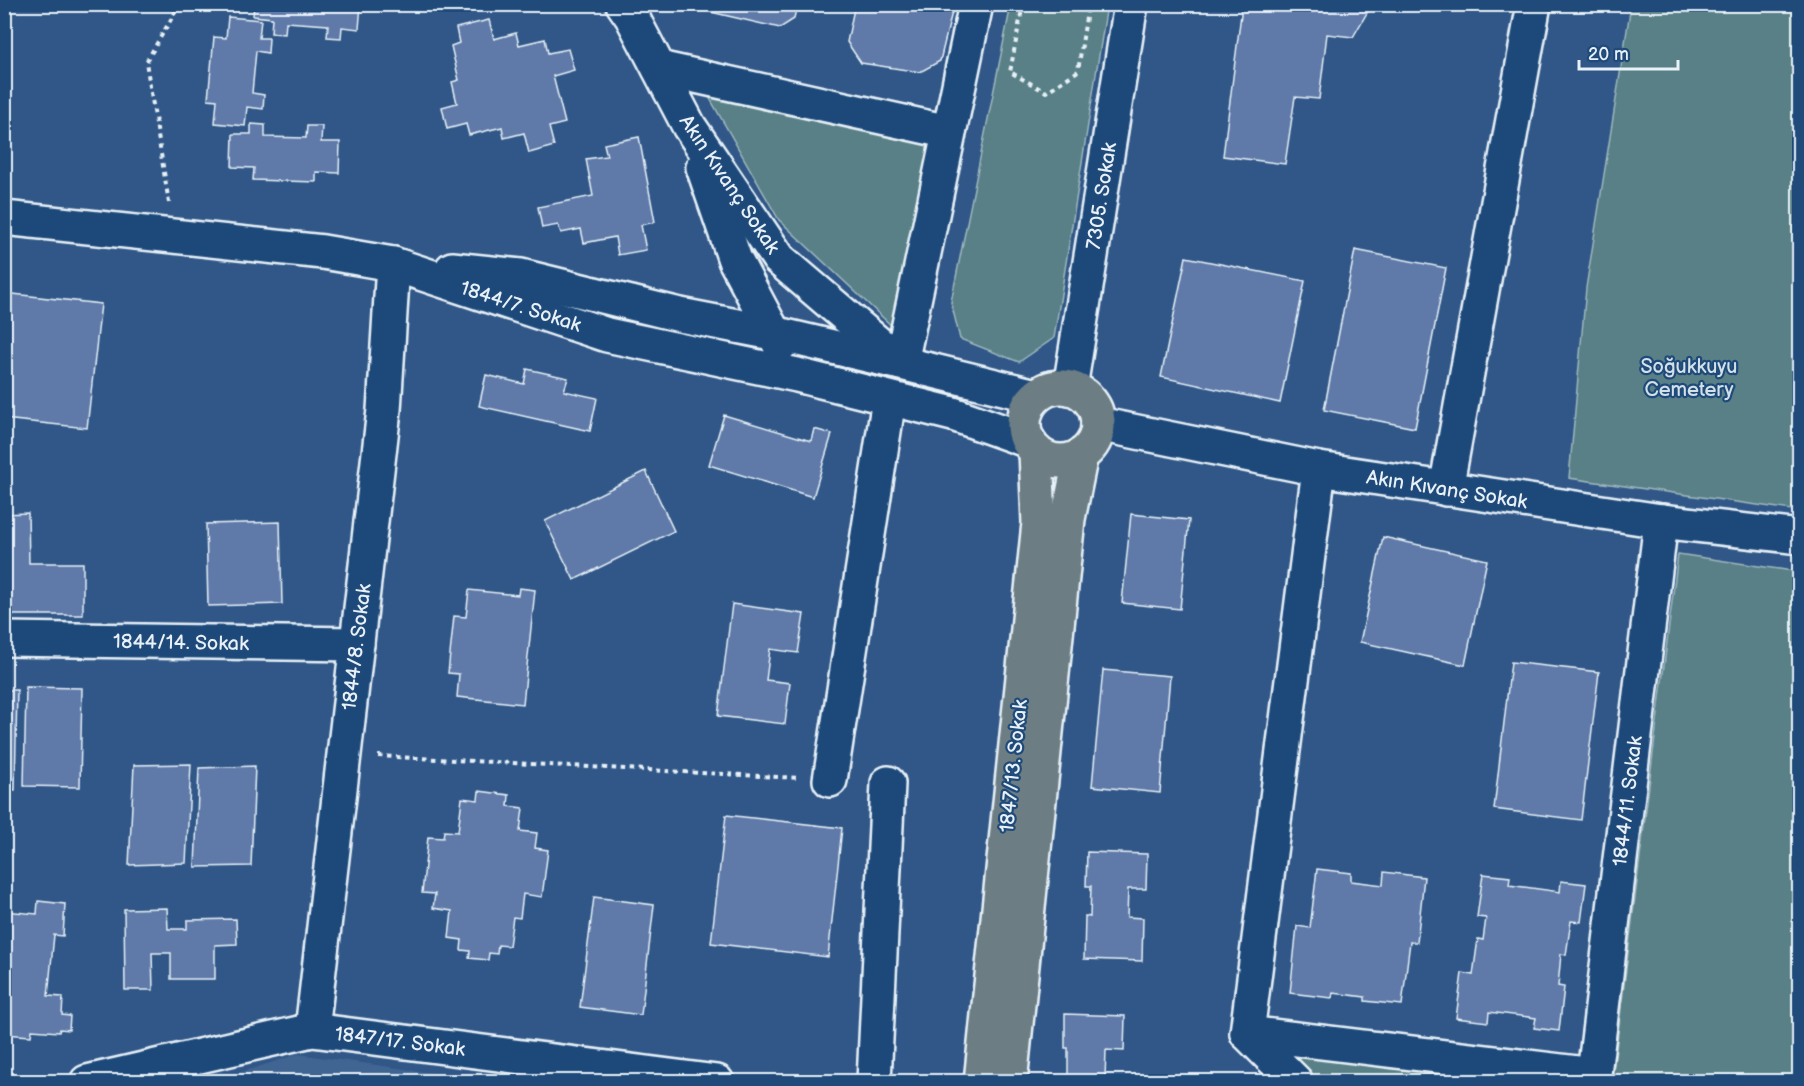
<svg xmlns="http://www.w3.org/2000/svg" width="1804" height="1086" font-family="'Balsamiq Sans',sans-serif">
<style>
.built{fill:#416593}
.green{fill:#588086;stroke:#a0b8bf;stroke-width:1.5}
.building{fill:#5f7aa9;stroke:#e8f1f8;stroke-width:1.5}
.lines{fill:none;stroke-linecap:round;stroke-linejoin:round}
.minor-casing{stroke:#e8f1f8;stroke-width:38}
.major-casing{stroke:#e8f1f8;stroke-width:38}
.path{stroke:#e8f1f8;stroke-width:4;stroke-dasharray:4.5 4.5;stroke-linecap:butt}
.minor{stroke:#1f4a7a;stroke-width:33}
.major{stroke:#6c7e84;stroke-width:33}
.labels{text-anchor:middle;stroke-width:4.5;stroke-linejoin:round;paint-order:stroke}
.street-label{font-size:20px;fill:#e8f1f8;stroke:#1f4a7a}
.park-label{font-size:20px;fill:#d2e0e7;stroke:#1f4a7a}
</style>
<rect width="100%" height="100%" fill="#305787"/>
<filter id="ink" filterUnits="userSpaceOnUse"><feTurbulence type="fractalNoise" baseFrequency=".0167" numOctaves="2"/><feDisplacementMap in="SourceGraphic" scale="12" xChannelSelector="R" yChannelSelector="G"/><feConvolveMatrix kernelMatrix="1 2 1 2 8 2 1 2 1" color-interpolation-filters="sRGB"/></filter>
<g filter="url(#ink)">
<path class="built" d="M298,1054L490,1081H214Z"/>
<g class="green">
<path d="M1011,5H1107L1054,338L1019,362L960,339L951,302Z"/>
<path d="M1631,5H1799V511L1569,478L1586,288Z"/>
<path d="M708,95L933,145L895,329L779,220Z"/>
<path d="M1678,554L1799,572V1081H1612Z"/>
<path d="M1290,1055L1515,1081H1317Z"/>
</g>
<g class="building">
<path d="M254,4H361L359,29L342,27L341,38L327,37L328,25L286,22L285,34L271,33L272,18L253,16Z"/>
<path d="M704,4H797L794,19L780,28L711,12Z"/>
<path d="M855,4H954L940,61L920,72L861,63L847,42Z"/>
<path d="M1240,4H1368V11L1353,37L1327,34L1319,99L1295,97L1285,164L1223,156L1241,14Z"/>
<path d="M228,17L261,20L259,38H269L268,53L256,51L252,93L264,95L263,109L247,107L245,126L215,123L217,100L208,99L214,37L226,38Z"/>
<path d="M489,20L494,39L516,33L519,45L545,39L548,53L568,49L574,70L553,76L565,123L549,127L554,146L529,153L524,133L504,138L502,127L469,135L466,124L447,129L442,107L457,103L452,82L459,80L451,46L459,43L456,28Z"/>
<path d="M251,124L265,125V137L306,138L307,126H322L321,142H340L339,173L316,172V182L253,180L254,168L232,167L233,134H251Z"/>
<path d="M639,137L655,222L641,225L646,250L618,255L615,237L584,243L581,229L561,233L558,225L542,228L538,207L593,196L586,159L607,156L604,144Z"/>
<path d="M1355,250L1446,268L1415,428L1324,410Z"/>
<path d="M1186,257L1305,281L1280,403L1161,377Z"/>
<path d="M4,293L101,304L87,428L4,419Z"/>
<path d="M527,369L568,378L564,391L597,398L590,431L479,406L486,375L524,384Z"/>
<path d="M724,415L811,441L814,429L832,434L813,497L709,465Z"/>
<path d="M646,471L674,531L574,580L545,521Z"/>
<path d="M28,513L29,563H83V615H4V514Z"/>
<path d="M1131,514L1189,520L1180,609L1122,603Z"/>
<path d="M280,522L282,604L208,606L206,524Z"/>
<path d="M1383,537L1487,560L1465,665L1360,642Z"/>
<path d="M519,588L535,590L523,704L457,697L459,674L448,673L454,616L466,617L469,590L518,595Z"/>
<path d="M732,604L804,614L798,653L770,649L766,680L790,683L785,724L718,716Z"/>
<path d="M1511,662L1599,672L1581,820L1494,809Z"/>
<path d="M1103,670L1170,676L1160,793L1092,786Z"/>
<path d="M26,687L82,688L80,787L24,786Z"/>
<path d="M4,690H17L15,790L4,789Z"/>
<path d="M191,764L186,863L129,865L134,765Z"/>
<path d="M255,766L251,866L195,867L199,768Z"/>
<path d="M479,791L509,795L508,806L523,808L520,831L537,833L535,848L548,850L542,897L523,894L520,918L513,917L509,946L498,945L497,954L489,953L488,960L469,958L470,951L461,950L462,940L449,938L452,911L433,908L435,894L422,893L428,837L443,838L444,831L458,832L462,798L478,800Z"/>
<path d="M726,815L842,828L828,957L711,943Z"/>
<path d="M1087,852L1147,854L1146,889H1128L1127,917L1143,918L1142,961L1084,959L1085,916L1090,917L1091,886H1086Z"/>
<path d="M1317,869L1351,873V881L1383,885L1384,872L1424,877L1417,942H1410L1402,1005L1365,1001V997L1333,993L1332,998L1290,993L1297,926L1310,928Z"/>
<path d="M1483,874L1510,877L1509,885L1560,892L1561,881L1586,884L1581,922L1571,921L1566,955L1561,954L1558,986L1564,987L1559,1031L1534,1028L1536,1018L1489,1012L1488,1022L1456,1018L1462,973L1473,975L1478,939L1483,940L1486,918L1477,917Z"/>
<path d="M594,897L654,905L641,1015L580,1007Z"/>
<path d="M38,901L65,904L63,936L54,935L48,996L63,997L62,1015L70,1016L69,1030L60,1029L59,1032L32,1030L31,1036L4,1034V911L37,914Z"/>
<path d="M167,908L168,929H187V920L236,919L237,944L215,945V979H171V953H152L153,990H125L124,909Z"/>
<path d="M1065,1014L1125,1016L1124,1051L1106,1050L1105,1079H1121V1082H1063V1078H1068V1048H1065Z"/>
</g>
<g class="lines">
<defs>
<g id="minor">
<path d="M623,4L632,17L689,126L779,259L901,363L1036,396"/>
<path d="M659,68L949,132"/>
<path d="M703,167L735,260L780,345"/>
<path d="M4,218L323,252L393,264L607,335L797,375L953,414L1029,441"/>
<path d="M452,269L521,276L680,315L773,333L901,363L976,4"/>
<path d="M1070,388L1131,4"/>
<path d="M1098,424L1319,469L1661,521L1800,537"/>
<path d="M1446,489L1534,4"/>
<path d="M4,639L357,644"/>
<path d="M830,780L889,399"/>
<path d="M312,1030L384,410L393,264"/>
<path d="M1247,1033L1319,469"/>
<path d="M87,1082L312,1030L717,1082"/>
<path d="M874,1082L888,783"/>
<path d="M1296,1082L1247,1033L1594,1075"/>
<path d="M1593,1082L1661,521"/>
</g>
<g id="major">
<circle cx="1061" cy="424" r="37"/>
<path d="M981,1082L1039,523L1036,451"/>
<path d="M1010,1082L1068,519L1081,455"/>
</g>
</defs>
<use href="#minor" class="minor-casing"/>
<use href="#major" class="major-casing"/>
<g class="path">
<path d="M1023,4L1010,72L1046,92L1078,71L1088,4"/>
<path d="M169,203L146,62L180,4"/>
<path d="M378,756L799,778"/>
</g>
<use href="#minor" class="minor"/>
<use href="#major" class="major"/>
</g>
</g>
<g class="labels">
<g class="street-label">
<text transform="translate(730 184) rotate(56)" y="7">Akın Kıvanç Sokak</text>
<text transform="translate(1101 196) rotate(-81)" y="7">7305. Sokak</text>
<text transform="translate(521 306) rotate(18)" y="7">1844/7. Sokak</text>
<text transform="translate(1447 489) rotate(9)" y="7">Akın Kıvanç Sokak</text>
<text transform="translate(181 642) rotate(1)" y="7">1844/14. Sokak</text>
<text transform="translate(356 647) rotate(-83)" y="7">1844/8. Sokak</text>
<text transform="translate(1013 766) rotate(-84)" y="7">1847/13. Sokak</text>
<text transform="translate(1627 801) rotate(-83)" y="7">1844/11. Sokak</text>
<text transform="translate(400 1041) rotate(7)" y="7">1847/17. Sokak</text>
</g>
<g class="park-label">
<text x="1689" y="373">Soğukkuyu<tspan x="1689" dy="23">Cemetery</tspan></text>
</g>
</g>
<rect width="1804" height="1086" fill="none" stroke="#1f4a7a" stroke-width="24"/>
<rect x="12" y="12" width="1780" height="1062" fill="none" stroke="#e8f1f8" stroke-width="2" filter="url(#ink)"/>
<path d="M1579 60v9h99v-9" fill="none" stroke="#e8f1f8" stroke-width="3"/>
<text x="1588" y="60" font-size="18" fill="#e8f1f8" stroke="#1f4a7a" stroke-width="4.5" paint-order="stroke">20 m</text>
</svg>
